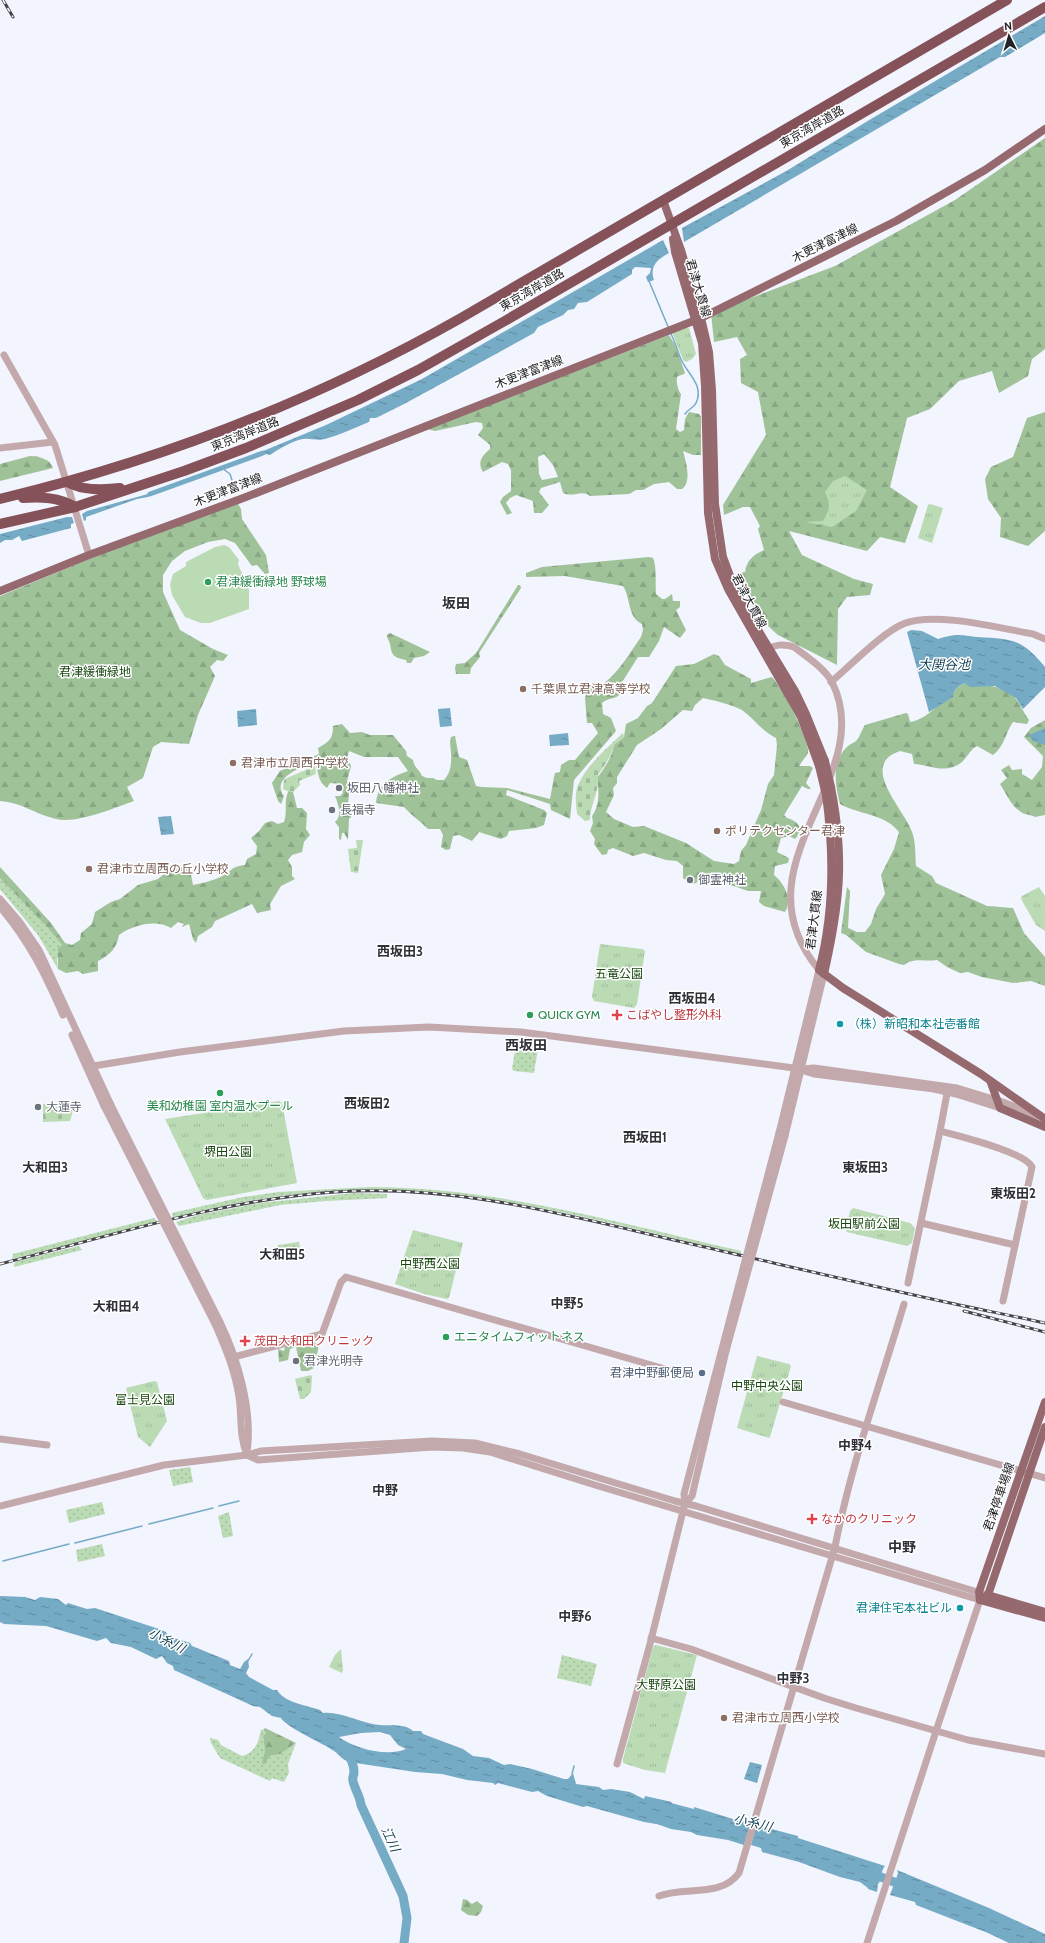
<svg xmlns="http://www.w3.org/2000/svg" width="1045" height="1943" font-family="Cabin,'Noto Sans JP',sans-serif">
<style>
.grass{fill:url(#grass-dots)}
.forest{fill:url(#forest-firs);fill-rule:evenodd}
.cemetery{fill:url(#cemetery-stones)}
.park{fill:url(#park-tufts)}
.pitch{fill:#bbdbb5}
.water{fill:url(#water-ripples);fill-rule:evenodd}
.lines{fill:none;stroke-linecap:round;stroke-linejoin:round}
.stream{stroke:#76abc6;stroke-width:1.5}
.canal{stroke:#76abc6;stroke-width:5}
.river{stroke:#76abc6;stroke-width:9}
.minor{stroke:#c3a9ab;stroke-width:7}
.major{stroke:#96696e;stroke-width:8}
.highway{stroke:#855259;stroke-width:10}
.rail-casing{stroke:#444449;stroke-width:3}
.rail{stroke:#fff;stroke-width:1.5;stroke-dasharray:4.5;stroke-linecap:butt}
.minor-bridge{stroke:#c3a9ab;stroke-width:7}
.major-bridge{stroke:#96696e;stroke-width:8}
.leisure-dot{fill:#2e9e5b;stroke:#fff;stroke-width:1.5}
.education-dot{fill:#8d6e63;stroke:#fff;stroke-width:1.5}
.worship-dot{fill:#6b7280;stroke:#fff;stroke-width:1.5}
.health-dot{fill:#e0444e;stroke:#fff;stroke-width:1.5}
.culture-dot{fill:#0f9aa8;stroke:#fff;stroke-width:1.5}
.service-dot{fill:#5c6f8a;stroke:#fff;stroke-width:1.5}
.labels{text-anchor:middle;stroke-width:3;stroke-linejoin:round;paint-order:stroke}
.street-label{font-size:12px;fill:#232327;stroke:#fff}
.leisure-label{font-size:12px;fill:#27864d;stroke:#fff;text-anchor:start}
.park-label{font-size:12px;fill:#18470f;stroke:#fff}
.education-label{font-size:12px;fill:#785e54;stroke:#fff;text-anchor:start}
.worship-label{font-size:12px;fill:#5b616d;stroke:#fff;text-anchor:start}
.health-label{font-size:12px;fill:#be3a42;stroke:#fff;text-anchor:start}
.culture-label{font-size:12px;fill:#0d838f;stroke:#fff;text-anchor:start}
.service-label{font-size:12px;fill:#4e5e75;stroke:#fff;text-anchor:end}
.water-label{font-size:13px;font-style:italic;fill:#174457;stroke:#fff}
.neighbourhood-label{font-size:13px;font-weight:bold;fill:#2e2f37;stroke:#fff}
.quarter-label{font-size:14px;font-weight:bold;fill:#2e2f37;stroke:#fff}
</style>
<defs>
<pattern id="grass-dots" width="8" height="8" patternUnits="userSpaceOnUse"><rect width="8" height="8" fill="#bbdbb5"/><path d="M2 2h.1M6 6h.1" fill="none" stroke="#a0bc9c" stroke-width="1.8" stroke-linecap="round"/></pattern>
<pattern id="forest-firs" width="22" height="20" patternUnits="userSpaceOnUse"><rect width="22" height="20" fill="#9fc299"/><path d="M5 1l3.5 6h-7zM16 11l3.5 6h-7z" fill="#89a684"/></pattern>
<pattern id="cemetery-stones" width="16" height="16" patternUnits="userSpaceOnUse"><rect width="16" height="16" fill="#bbdbb5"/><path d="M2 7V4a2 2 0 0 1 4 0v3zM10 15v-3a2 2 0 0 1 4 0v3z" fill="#a0bc9c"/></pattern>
<pattern id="park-tufts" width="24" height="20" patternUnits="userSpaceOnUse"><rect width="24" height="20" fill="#bbdbb5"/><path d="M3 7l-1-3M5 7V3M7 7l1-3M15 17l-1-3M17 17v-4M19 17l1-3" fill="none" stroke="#a0bc9c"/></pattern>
<pattern id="water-ripples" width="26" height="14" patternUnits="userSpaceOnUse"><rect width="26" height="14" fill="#76abc6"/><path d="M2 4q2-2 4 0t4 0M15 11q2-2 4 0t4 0" fill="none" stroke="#608ba1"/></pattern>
</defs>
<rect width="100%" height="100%" fill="#f2f4fe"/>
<g class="grass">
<path d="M0,878L47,927L62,945L57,960L58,969L38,935L0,889Z"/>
<path d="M519,1038L539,1042L534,1073L514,1071L512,1069L517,1039Z"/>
<path d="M369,1187C496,1187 618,1223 741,1251V1254C627,1228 512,1194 394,1190C320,1187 245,1199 173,1218L172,1213L243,1197L278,1192Z"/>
<path d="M354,1193L387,1194V1198L326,1201L280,1205L179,1226L176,1222L198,1215L260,1203Z"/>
<path d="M154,1218L158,1222L12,1259L13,1254L17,1253Z"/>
<path d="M299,1242L300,1248H294V1253H300L301,1257L280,1259L278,1245Z"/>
<path d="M79,1246L82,1250L14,1267V1264L17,1261Z"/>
<path d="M190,1467L193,1482L173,1486L169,1470Z"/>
<path d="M102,1502L105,1514L69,1523L66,1510Z"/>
<path d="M229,1512L233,1536L223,1538L218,1516Z"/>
<path d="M102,1544L105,1556L78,1562L76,1550Z"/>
<path d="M562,1655L597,1664L591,1686L557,1678Z"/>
<path d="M261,1729L266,1733L263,1737L267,1761L270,1756L280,1754L296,1743L288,1764L289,1773L284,1782L272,1778L270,1781L220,1758L211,1743L210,1738L218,1740L221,1745L242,1756C255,1753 259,1742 261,1729Z"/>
</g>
<g class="forest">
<path d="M1045,138V349L1032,359L1028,376L999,393L992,371L959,381L930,409L907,418L890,487L918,506L905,543L880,537L867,551L789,531L802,555L854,579L873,584L870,595L847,597L838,609L837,665L778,635L757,616L736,574L745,572C747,560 753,555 764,550L758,529L760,526L750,507H743L724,515L723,505L766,435L758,392L741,383L740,359L747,355L737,337L714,342L711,313L835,266L955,200Z"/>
<path d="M669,335L675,345L685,373C683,375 680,375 678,376C675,379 678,391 681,394L676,429L680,432L684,430L685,419L689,412L699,414L701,417V455H693L683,451C686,462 692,481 682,489H677L669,482L654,484L643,490H636L629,494L590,496C582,489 573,498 563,493L560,482L541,488L539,492L549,505L542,513H534L533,501L516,495L510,498L506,503L512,513L507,515L500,502L503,497L511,491V470L508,464L502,462L483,472C477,462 482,456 490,449V445L478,435L483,428L482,423L476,422L435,431L427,429ZM544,454L553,465L558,477L542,480L539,474L538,457Z"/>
<path d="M1045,412V531L1028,546L1000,537L1001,518L988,499L985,479L991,467L1013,457L1027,418Z"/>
<path d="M30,456C39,456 50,459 53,468L0,481V464Z"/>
<path d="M237,502L241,509L242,519L266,555L269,573L265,574L257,565L252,566L235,543L225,539L208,542L185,551L172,561L163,575V592L180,630L213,649L228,655L223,661L217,660L210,667L215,676L198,715L189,744L161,742L153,747L143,778L127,787L134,801C114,808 77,824 56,819C37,815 21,802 0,801V596L128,543Z"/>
<path d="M649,557L653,558C657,566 655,583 656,594L662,599H665L672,594L673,601H680V607L676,610L686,630L680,638L664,627L659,641L649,657H638L619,687L621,693C616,700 608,697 602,703L603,714L611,718L616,731L574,780L570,819L551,810L550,804L507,790L506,795L544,810L547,813L544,825L536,828L509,831L507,836L501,839L479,832L472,841L459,835L453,836L450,849L446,850L441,847L443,835L440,829H428C420,821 411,815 404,807L376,803C378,784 391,777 408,771L398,757H364L349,751L347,758L351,766L347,781L349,784L348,792L349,793L348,805L354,814L349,819L348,840L344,833H342L341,840L339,839V827L335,822C343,815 338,804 335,796H340L343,793L342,784L330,783L327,788C317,781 319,772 315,762C303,766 270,778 284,796L281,804L278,801L272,783L280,771L319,754L318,748C329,742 333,739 333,726L342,724L350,733L362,732L370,735H393L406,751L407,756L413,760C414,768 420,770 422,776L427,778H433L437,780H444C454,769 451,755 450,741L451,737L455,736L459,757L467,760L476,786L482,787L507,788L550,799L554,777L555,773L560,772L561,765L569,760H575L598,733L592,723H587L585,698L588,687L591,685L595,687C612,684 631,651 641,637L643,630L642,624C627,617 631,598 623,586L565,576L526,577V573L542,567Z"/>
<path d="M518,585H520L521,588L479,653L480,657L471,668L470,674H456L455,668L456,664L465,663L476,653Z"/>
<path d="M390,633L430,652L424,656L414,658L411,663H407L406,660C393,657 392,656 390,644C389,640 387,639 387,635Z"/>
<path d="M714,654L719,656L725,665L751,679V683L772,677C787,695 802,727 808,749V753L799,766H810L813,768L806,783L811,789H808L802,786L784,815L787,818C798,821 805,829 795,839L789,836L781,838L777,852L789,858L788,863L775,866L774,875C784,883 793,899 785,912L764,906L759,902L761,891H748L704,876L696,883L691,884L683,878V866L677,861L666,860L644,853L633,856L613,848L608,850L607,854L602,855L594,844L595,839L590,831L593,823L592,816C600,805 599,791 597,778C605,767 612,758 614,745L624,737L626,724L638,718L647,706L652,703L676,666L694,664ZM703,698C713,700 733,705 742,710C754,719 762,731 776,738L777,745L774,775L768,784L761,810L746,845L741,851L739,861L734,864L714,861L686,843L644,826L633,827L614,819L606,812L614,795L613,788L617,783V777L637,745L661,729L683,710L692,711L695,705Z"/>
<path d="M965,683C979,685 1009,685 1016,699C1021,706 1024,713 1029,720L1027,724L1013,722C1005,733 1005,746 993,755L977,746C970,750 968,756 962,762C945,775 931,765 914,764L912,754L900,751C858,765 904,809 912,832C916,842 915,855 916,866L932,876L936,883L987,906L1013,908L1024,933L1045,957V986L1031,981L1013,983L982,977L968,972L960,973L947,967L937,960C925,962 914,957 904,965L899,964L866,952L846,935L841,933L847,887L850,891L848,928L857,932H865L871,924L876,909L885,894L881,875L894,849L899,832C884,813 859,815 840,804C835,785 831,761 848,746C850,744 854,743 856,741C860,737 862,729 865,725L906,713L908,714L910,722C932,719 946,692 965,683Z"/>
<path d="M1045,720V815L1035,817C1030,814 1025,815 1021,812C1011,806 1006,793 1000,784L1007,778L1001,770L1009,765L1012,770L1022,769V774L1032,780L1042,767L1043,756L1024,737L1031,728Z"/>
<path d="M289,790L293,792L297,808H302L307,813L306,829L310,835L304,842L302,852L292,855L288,860L292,867V876L295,879L281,886L270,904L271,910L257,913L252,904L215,921L212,927L198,936L196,943L193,939L189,924L182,927L184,924L178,922L171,928C156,919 133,925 119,935C117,948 110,955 98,961V971L83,974L78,971L66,973L58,969V948L62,945L47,927L0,878V867L51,923L65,943L72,945L80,940L81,933L92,924L95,912L111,902L120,899L138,885L158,879L165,873L189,865L193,885C203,883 217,880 226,874C235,867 233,867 245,865L247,859L256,854L257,846L251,838L259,831L265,823L272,821L278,824L284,822C288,811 283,801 289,790Z"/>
<path d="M311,1339L319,1345L314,1368L308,1371H301L296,1347L290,1349L288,1360L279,1362L278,1349L284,1351L285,1347Z"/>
<path d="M265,1728L296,1743L280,1754L270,1756L264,1765L262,1763L265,1751L263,1736L266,1733L263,1730Z"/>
<path d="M463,1899L467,1900L472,1904L477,1901L483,1906L481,1912L477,1916L468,1915L461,1910Z"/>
</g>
<g class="cemetery">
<path d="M623,733L624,737L614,745C612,756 604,766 598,775C600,791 590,804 590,820L585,821L577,814C576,804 574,792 579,783C588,764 608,747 623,733Z"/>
<path d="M315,766L316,774L299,781L300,785L293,792L287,791L283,789L284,780L287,778Z"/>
<path d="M356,840H363L358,873L351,872L348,849L357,848Z"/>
<path d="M75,1103L70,1121L43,1122V1104Z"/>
<path d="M311,1375L312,1377L311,1392L304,1399H300L295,1379Z"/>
</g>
<g class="park">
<path d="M686,328H689L696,354L692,359L686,362L683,360L672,332Z"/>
<path d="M845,476L867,490L856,511L832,527L805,522L823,521C830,509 831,505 825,492L833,481Z"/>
<path d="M930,504L943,508L932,543L918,538L928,505Z"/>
<path d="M1039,887L1045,896V931L1036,925L1021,899L1022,896Z"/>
<path d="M600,944L642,949L645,951L637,1004L634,1008L594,1001L592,997Z"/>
<path d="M279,1101L282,1103L297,1183L207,1200L203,1198L165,1119Z"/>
<path d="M853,1208L910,1223L915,1228L912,1243L907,1246L847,1232L846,1230L850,1211Z"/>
<path d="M413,1230L463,1243L449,1298L447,1299L424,1294L395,1284Z"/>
<path d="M757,1356L789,1364L791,1366L770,1437L769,1438L737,1428Z"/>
<path d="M154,1381L157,1382L167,1421L150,1447L138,1437L126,1388Z"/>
<path d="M656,1645L697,1655L665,1773L645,1770L623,1763V1759L653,1647Z"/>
<path d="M341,1649L343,1670L342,1673L329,1667L335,1655Z"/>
</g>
<path class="pitch" d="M224,545L229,547L239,560L238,564L249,590V609L210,623H201L185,617L172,595L170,584L173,574L186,566V562L215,547Z"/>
<g class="water">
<path d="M1045,16V33L1005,57H1000L684,242L682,228L788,170L866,122Z"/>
<path d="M663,240L669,253C658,259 649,266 654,280L648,282L646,277L650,273L651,268L635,267L632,270V274L587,302L578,303L574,309L568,310L563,315L538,327L534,333L406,403L376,418H370L369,422C354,428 340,435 325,439C318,441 310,438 303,439C294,440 277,450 270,455L265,454L258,457L256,454L326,425L422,379Z"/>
<path d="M155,492L148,497L137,499L86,517V520L84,521L82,514L87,511Z"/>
<path d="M67,517H72L74,523L71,524V528L22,541L19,536L12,540H5L0,543V534Z"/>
<path d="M911,630L922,631L938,639C957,633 959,635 978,637C1013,639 1022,639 1045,667V687L1023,709L1016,698L995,686L970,687L965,683C959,686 953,689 953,697L929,712L907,632Z"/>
<path d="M450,708L452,726L440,727L438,709Z"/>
<path d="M256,709L257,725L238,727L237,711Z"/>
<path d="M1045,728V745L1033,741L1029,735Z"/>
<path d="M568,733L569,745L550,746L549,735Z"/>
<path d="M171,816L174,834L161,835L158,817Z"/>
<path d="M0,1596L25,1597L35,1600L40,1597L58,1599L66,1605L68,1603L87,1609L95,1608L159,1629L166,1632L168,1636L190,1643L192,1646L229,1661L230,1665L240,1669L244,1662L248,1659L249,1667L246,1673L249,1677L273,1690H277C285,1703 306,1705 320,1710L323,1713C340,1711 363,1724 380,1725C390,1726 405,1723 413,1731H421L423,1734L463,1749L473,1756L489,1758L504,1765L510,1764L532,1769L564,1779H568L573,1773L576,1784L599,1787L603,1790L611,1789L630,1792L644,1799L645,1796L672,1802L671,1803L694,1809V1807L743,1822L744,1821L751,1823L744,1845L728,1840L697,1835L691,1832L671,1829L657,1824L644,1822L587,1806L583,1807L547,1796L538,1791L532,1792L498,1783L495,1785L493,1783L467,1780L442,1774L415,1772L349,1762C341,1759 341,1756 334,1751C323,1743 287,1728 281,1718L272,1716L260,1707L253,1706L174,1670L173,1666L167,1663L162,1656L156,1659L131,1647L111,1643L106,1638L97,1641L46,1626L4,1624L0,1622ZM380,1732L390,1735L398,1745L406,1749C387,1757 355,1749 339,1737L361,1733Z"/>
<path d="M750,1762L762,1765L757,1783L744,1779Z"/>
<path d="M756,1825L798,1836V1838L885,1866C880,1871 883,1879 878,1884L877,1892L868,1889V1888L860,1882L840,1877L799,1862L762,1852L761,1848L751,1845Z"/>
<path d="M897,1870L989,1908L1045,1934V1943H1009L988,1933L916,1905L915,1902L890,1895C891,1893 897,1876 898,1873Z"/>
</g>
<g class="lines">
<g class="stream">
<path d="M649,281L669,329"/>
<path d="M671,334C675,342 677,349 680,357C685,372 705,384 696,403C694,408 688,409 685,414"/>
<path d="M222,468L230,474L232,480"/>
<path d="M235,487L237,492"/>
<path d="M219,1506L239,1501"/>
<path d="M149,1524L213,1508"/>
<path d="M75,1543L142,1526"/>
<path d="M3,1561L69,1544"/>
<path d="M248,1661L252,1654"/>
<path d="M572,1774L574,1766"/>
</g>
<path class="canal" d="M150,494L263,453"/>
<g class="river">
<path d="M346,1751C350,1757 354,1765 354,1772C354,1776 352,1777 353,1781C355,1790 360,1796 361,1805L403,1896L407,1918L404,1943"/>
<path d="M870,1873L905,1886"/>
</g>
<g class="minor">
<path d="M4,355L55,445L89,555"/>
<path d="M0,448L53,442"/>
<path d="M765,650C775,645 783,643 794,647C807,657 824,668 832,682C880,778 731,864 819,970L779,1133"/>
<path d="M831,682C850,666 882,633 903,624C934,611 999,628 1033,634L1045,639"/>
<path d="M0,899L19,921L39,950L110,1103"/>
<path d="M0,907C29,941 45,974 63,1015"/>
<path d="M72,1035L104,1106"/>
<path d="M87,1067L180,1052L344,1031L429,1027L521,1032L794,1068L814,1074L934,1089L956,1094L1000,1108"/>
<path d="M803,1069L814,1068L957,1088L1003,1102L1038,1116"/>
<path d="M940,1131C958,1136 1025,1152 1032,1167L1003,1301"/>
<path d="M785,1136L824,974"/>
<path d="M921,1223L1015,1245"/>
<path d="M908,1283L940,1131L948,1088"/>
<path d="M220,1322C238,1359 253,1411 247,1452"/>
<path d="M216,1326C226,1349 235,1371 239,1397C242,1416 239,1436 247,1455L258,1460L432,1447L463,1448L490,1452L595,1485L980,1600L939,1722L867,1943"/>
<path d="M230,1358L322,1334L341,1282L346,1277L672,1371"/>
<path d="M783,1402L1045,1478"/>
<path d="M0,1439L47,1445"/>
<path d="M685,1503L692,1496L726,1351"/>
<path d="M0,1506L164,1465L247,1455L261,1451L432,1441L475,1443L520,1454L675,1501L696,1506L984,1594"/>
<path d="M651,1638L691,1649L824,1698L856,1708L968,1740L1045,1754"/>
<path d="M617,1764L650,1644L685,1503L684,1494L744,1265"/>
<path d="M659,1896C685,1886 721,1898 739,1873L835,1547C851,1464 880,1385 904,1304"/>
</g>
<g class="major">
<path d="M663,200L681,250L701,318L709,352L712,390L715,504L723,557L736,592L746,610L795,691L806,714L825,761"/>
<path d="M673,239L675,252L702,343L705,386L708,513L715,559L728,589L801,717L819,766"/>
<path d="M0,591L89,555L246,497L701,318L896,221L985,170L1045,129"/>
<path d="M826,795C834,853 834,913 819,970L843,988L981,1074L1045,1119"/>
<path d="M824,974C840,904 845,858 831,787"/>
<path d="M991,1083L1000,1108L1045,1127"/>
<path d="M988,1595L1045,1612"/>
<path d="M980,1600L979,1592L1045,1402"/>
<path d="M980,1600L988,1595L1045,1427"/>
<path d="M980,1600L1045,1618"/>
</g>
<g class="highway">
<path d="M67,482C83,491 103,490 120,488"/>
<path d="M23,498C41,497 59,497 75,507"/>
<path d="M0,499C162,460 316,400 461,318L1007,0"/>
<path d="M0,524L75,507L184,471L246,448L358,400L418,370L503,322L1045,7"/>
</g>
<defs>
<g id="rail">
<path d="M3,0L13,17"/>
<path d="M0,1264C111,1236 220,1200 335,1192C459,1183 580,1219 700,1246C783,1265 867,1285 950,1303C982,1310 1014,1316 1045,1323"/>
<path d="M964,1311L1045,1332"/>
</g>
</defs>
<use href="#rail" class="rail-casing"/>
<use href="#rail" class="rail"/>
<g class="minor-bridge">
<path d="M110,1103L220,1322"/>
<path d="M104,1106L216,1326"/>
<path d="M744,1265L779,1133"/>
<path d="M726,1351L785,1136"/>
</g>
<g class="major-bridge">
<path d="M825,761L831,787"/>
<path d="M819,766L826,795"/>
</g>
</g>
<g class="leisure-dot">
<circle cx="208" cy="582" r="4"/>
<circle cx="530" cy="1015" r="4"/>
<circle cx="220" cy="1093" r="4"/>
<circle cx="446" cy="1337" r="4"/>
</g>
<g class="education-dot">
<circle cx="523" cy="689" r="4"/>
<circle cx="233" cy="763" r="4"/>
<circle cx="717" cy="831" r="4"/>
<circle cx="89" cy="869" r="4"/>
<circle cx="724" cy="1718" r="4"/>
</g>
<g class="worship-dot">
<circle cx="339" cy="788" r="4"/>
<circle cx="332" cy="810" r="4"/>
<circle cx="690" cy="880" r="4"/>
<circle cx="38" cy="1107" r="4"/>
<circle cx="296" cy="1361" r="4"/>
</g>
<g class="health-dot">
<path d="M615 1009h4v4h4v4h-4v4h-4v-4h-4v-4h4z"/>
<path d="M243 1335h4v4h4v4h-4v4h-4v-4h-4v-4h4z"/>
<path d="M810 1513h4v4h4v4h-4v4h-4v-4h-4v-4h4z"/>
</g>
<g class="culture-dot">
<circle cx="840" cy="1024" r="4"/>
<circle cx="960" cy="1608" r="4"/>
</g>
<circle class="service-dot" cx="702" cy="1373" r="4"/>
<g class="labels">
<g class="street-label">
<text transform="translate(812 127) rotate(-30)" y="4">東京湾岸道路</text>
<text transform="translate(825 243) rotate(-26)" y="4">木更津富津線</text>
<text transform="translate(698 288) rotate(73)" y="4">君津大貫線</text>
<text transform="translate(532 290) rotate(-30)" y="4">東京湾岸道路</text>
<text transform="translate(529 372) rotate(-21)" y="4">木更津富津線</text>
<text transform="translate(245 434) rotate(-22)" y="4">東京湾岸道路</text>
<text transform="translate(228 490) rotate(-21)" y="4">木更津富津線</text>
<text transform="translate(749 601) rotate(62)" y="4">君津大貫線</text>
<text transform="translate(814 920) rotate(-83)" y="4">君津大貫線</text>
<text transform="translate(999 1497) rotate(-71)" y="4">君津停車場線</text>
</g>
<g class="leisure-label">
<text x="216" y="586">君津緩衝緑地 野球場</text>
<text x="538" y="1019">QUICK GYM</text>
<text x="220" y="1110" text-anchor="middle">美和幼稚園 室内温水プール</text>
<text x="454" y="1341">エニタイムフィットネス</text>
</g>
<g class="park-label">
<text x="95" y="676">君津緩衝緑地</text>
<text x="619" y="978">五竜公園</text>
<text x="228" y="1156">堺田公園</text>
<text x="864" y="1228">坂田駅前公園</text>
<text x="430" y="1268">中野西公園</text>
<text x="767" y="1390">中野中央公園</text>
<text x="145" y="1404">富士見公園</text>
<text x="666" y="1689">大野原公園</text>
</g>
<g class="education-label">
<text x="531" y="693">千葉県立君津高等学校</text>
<text x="241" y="767">君津市立周西中学校</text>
<text x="725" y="835">ポリテクセンター君津</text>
<text x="97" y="873">君津市立周西の丘小学校</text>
<text x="732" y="1722">君津市立周西小学校</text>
</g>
<g class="worship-label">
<text x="347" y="792">坂田八幡神社</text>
<text x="340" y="814">長福寺</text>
<text x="698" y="884">御霊神社</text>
<text x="46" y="1111">大蓮寺</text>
<text x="304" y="1365">君津光明寺</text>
</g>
<g class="health-label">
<text x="626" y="1019">こばやし整形外科</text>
<text x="254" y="1345">茂田大和田クリニック</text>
<text x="821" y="1523">なかのクリニック</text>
</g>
<g class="culture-label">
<text x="848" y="1028">（株）新昭和本社壱番館</text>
<text x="952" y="1612" text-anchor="end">君津住宅本社ビル</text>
</g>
<g class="service-label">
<text x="694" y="1377">君津中野郵便局</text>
</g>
<g class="water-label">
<text x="944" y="669">大関谷池</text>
<text transform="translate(167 1640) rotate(27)" y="5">小糸川</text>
<text transform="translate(753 1822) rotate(14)" y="5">小糸川</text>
<text transform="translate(391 1839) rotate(65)" y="5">江川</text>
</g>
<g class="neighbourhood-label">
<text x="400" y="956">西坂田3</text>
<text x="692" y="1003">西坂田4</text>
<text x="367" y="1108">西坂田2</text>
<text x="645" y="1142">西坂田1</text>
<text x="45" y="1172">大和田3</text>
<text x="865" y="1172">東坂田3</text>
<text x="1013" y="1198">東坂田2</text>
<text x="282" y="1259">大和田5</text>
<text x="567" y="1308">中野5</text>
<text x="116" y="1311">大和田4</text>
<text x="855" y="1450">中野4</text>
<text x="385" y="1495">中野</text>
<text x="575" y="1621">中野6</text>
<text x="793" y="1683">中野3</text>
</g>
<g class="quarter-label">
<text x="456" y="608">坂田</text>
<text x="526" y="1050">西坂田</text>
<text x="902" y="1552">中野</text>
</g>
</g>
<g transform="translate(1009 36) rotate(355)" stroke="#ffffff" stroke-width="3" paint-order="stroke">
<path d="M0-3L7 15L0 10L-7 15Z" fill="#232327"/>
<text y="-6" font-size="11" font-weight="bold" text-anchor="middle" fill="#232327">N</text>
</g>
</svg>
